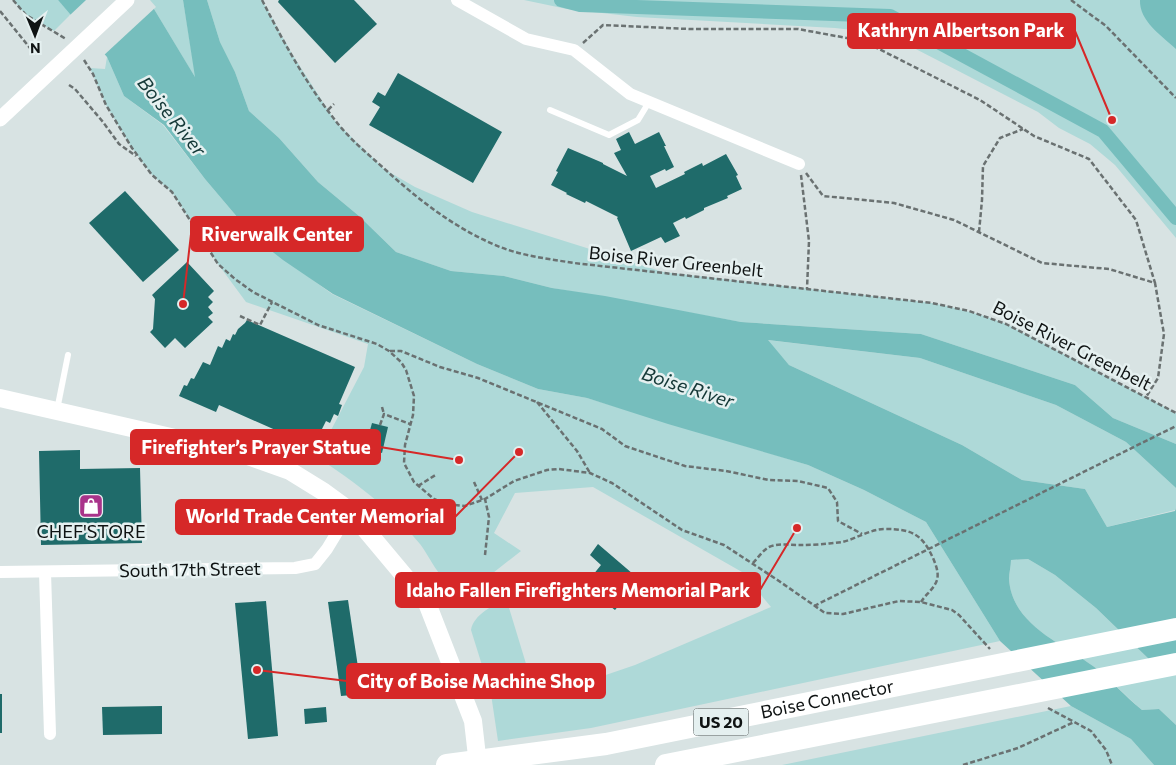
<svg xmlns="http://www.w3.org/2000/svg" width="1176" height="765" font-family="Commissioner,sans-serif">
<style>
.green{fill:#aed9d8}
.water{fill:#76bebd}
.pier{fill:#d8e3e3}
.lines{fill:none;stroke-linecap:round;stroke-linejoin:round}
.canal{stroke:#76bebd;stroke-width:14}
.building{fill:#1f6b6a}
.path{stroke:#6a7171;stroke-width:2.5;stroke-dasharray:5 2.5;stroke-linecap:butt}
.service{stroke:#fff;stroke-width:6}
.minor{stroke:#fff;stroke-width:12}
.tertiary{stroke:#fff;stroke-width:15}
.secondary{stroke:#fff;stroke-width:18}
.motorway{stroke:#fff;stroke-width:22}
.labels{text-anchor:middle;stroke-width:5;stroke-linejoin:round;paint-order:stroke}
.shield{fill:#e5f0f0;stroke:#4f5555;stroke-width:1}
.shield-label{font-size:16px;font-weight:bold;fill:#0f1313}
.street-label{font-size:18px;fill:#0f1313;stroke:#e5f0f0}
.poi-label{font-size:18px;fill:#0f1313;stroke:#e5f0f0}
.water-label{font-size:19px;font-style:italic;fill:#143837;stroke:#e5f0f0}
.leader{fill:none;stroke:#d62828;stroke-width:2}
.callout-dot{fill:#d62828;stroke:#e5f0f0;stroke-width:2}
.callout{fill:#d62828;stroke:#d62828;stroke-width:2}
.callout-label{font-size:19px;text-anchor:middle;font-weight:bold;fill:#fff}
</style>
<rect width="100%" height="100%" fill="#d8e3e3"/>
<g class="green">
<path d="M13,0H58L71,14L54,31L26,15Z"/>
<path d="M146,0H183L196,79L154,9Z"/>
<path d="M207,0H262L292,54L335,121L384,169L415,187L472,212L663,272L932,303C957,308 981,314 1006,324L1176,413V444L1113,418L1075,385L921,334L741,322L552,288L504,276L451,271L396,252L359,216L318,182L279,138L249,111L235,72L220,42Z"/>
<path d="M524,0H1176V238L1115,165L1090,144L1059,128L1038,112L908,45L870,32L835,28L637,17L567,9Z"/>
<path d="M107,57L124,96L163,125L205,179L255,238L332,294L477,364L538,389L587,398L808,465L864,490L926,522L1000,641L591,728L498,741L491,694L471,630C474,614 493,606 506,598L527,667L556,692L635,665L771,607L742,572L593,487L515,493L494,533L521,551L484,580L481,577L460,588C440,584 431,558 420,544C391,509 355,482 317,457L364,367L368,344L246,302L218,264L172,192L152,175L132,148L106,105L90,68L105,69Z"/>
<path d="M767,340L920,358L1056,405L1126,442L1176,488V508L1175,510L1107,527L1085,489L1022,480L962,445L789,365Z"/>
<path d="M1028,559L1055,575L1096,608L1153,663L1176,670V725L1159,709L1142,710C1125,696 1111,679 1093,666C1062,643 1012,625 1009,579C1009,573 1011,566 1011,560Z"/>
<path d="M1071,706L1131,739L1154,765H782Z"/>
</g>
<g class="water">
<path d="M58,0H146L154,9L195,77L183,0H207L220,42L235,72L249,111L279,138L318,182L359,216L396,252L451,271L504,276L552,288L605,296L741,322L921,334L1075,385L1113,418L1176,444V488L1126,442L1056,405L920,358L768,340L789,365L962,445L1022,480L1085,489L1107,527L1175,511L1176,508V670L1153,663L1096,608L1055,575L1028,559L1011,560C1011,566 1009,573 1009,579C1012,625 1062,643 1093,666C1111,679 1124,696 1142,710L1159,709L1176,725V765H1154L1131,739L1071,706L1000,641L926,522L864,490L808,465L668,424L587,398L538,389L477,364L333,294L283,260L255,238L205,179L164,125L124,96L107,57Z"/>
<path d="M1140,0H1176V49C1162,36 1139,21 1140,0Z"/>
</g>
<path class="pier" d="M86,0H150L156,7L103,56L69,16Z"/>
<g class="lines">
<path class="canal" d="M561,0L580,5L890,16L1103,131L1176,218"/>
</g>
<g class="building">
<path d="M279,0H354L377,24L335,63L278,2Z"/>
<path d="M398,73L502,132L473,183L369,125L380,107L372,102L378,92L385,96Z"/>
<path d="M629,132L635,144L659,132L666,146H664L674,167L666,171L665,169L650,176L656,188L685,174L684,172L702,163L703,166L726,154L738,175L736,176L742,189L727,196L728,198L704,208V210L686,219L685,217L673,223L680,236L665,243L661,237L631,251L617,218L618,217L586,201L585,203L566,194L567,193L551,185L558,172L556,171L568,148L603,163V164L627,176L614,153L621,150L616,139Z"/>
<path d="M125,191L179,250L143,282L89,223Z"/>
<path d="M187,262L214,291L208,297L213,302L208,307L213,313L208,317L213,322L185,348L175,338L165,348L150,332L153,329L155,299L152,295Z"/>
<path d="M247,320L355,367L339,404L342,405L338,416L334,414L330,423L326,421L322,429H319L316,436L321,439L316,451L286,438V436L279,434L280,432L219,405L216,412L179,396L184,385L187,386L191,378L194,379L203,362L210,365L218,346L222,348L226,339L230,341L233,334L235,335L238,329L245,323Z"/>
<path d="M372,423L388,427L382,453L365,448Z"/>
<path d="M80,450V469L140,468L142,543L41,545L39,451Z"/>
<path d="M598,544L640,580L615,610L584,586L601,565L590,555Z"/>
<path d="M348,600L362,694L341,696L328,602Z"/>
<path d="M266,601L278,736L248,739L235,603Z"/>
<rect x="0" y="694" width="2" height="39"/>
<path d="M162,706V734L103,735L102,707Z"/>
<path d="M326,707L327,722L305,724L304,709Z"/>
</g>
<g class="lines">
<g class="path">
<path d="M13,0L26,15L66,39"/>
<path d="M262,0C283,41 306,84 335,120C347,136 363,150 378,163C415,197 453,228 500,247C523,256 549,259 574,263L932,303L969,311L1006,324L1176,413"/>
<path d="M1071,0L1106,26L1176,98"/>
<path d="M0,11L34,53"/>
<path d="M583,43L603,25L689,29H798L863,41L980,100L1034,136L1089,159L1136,220L1155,283"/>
<path d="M84,60L93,74L106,105L132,148L152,175L172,192L218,264L235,279L253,292L318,325L377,344L389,351L401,362L406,370L414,396L413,415L405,445L404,463L414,482L434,499L446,504L465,506L485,499L514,481L547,470L559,469L590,473L612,483L682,530L724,545L779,581L825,613L843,614L899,601L921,602L952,610L959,615L990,649"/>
<path d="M69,85L75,89L103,122L119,144L136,156"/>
<path d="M328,110L334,104"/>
<path d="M806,173L823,196L894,203L954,220L1042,263L1109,269L1155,283L1164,334L1158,378L1146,397"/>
<path d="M801,175L809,241L807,289"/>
<path d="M979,232L982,200L983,166L1000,138L1023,129"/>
<path d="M240,316L260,325L272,302"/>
<path d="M390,351H401L440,367L478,378L602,429L625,446L685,466L726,471L769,480L798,481L828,488L837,502L838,521L862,534"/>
<path d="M537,402L577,451L590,473"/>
<path d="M382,407L384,414"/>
<path d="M380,425L384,414L410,424"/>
<path d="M474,482L482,500"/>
<path d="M418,486L437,474"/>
<path d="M485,555L489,517L485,499"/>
<path d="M753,563C758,558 763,550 769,547C779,543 790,545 800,545C813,545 828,544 842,542C856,539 870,529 885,529C912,529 922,534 933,558C936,565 939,573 937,580C934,589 926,594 921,602"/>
<path d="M814,606L1176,426"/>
<path d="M1048,708L1091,731L1106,750L1112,765"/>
<path d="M963,765L1018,748L1074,722"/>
</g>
<g class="service">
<path d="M550,110L609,135L638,120L649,102"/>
<path d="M57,410L68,355"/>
</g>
<g class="minor">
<path d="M457,0L526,39L574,50L630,94L799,164"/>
<path d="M0,572L295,568L315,564L327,549L350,511"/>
<path d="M45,572L50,734"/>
</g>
<path class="tertiary" d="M0,119L127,0"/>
<path class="secondary" d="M0,398L210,446L248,456L290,471L324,492L350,511L427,603L473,721L478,765"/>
<g class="motorway">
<path id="s1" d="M447,765L606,744L1176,629"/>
<path d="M666,765L1176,664"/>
</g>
</g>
<defs>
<symbol id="shop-square" viewBox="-11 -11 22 22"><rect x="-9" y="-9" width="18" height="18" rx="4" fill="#a9338a" stroke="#e5f0f0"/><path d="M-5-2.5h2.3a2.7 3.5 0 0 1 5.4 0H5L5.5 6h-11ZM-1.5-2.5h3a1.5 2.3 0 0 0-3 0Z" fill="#fff"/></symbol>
</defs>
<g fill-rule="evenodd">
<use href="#shop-square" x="77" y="492" width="28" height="28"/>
</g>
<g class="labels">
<rect class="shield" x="693.5" y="708.5" width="55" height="27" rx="4"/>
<g class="shield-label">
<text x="721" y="728">US 20</text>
</g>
<g class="street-label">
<text transform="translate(676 262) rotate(6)" y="6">Boise River Greenbelt</text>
<text transform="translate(1072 346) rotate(27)" y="6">Boise River Greenbelt</text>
<text transform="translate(190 570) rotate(-1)" y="6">South 17th Street</text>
<text dy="6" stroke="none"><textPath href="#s1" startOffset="386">Boise Connector</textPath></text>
</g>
<g class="poi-label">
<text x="91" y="538">CHEF'STORE</text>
</g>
<g class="water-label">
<text transform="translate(172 116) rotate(51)" y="7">Boise River</text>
<text transform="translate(688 387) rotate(18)" y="7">Boise River</text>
</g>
</g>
<path class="leader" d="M1112 120L1075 31M183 304L191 234M459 460L380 447M519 452L455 517M797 528L760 590M257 670L347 681"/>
<g class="callout-dot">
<circle cx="1112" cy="120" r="5"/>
<circle cx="183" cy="304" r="5"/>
<circle cx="459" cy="460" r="5"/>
<circle cx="519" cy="452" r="5"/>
<circle cx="797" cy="528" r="5"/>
<circle cx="257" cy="670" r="5"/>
</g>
<g class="callout">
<rect x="848" y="14" width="227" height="34" rx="5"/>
<rect x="191" y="217" width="172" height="34" rx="5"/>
<rect x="131" y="430" width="249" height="34" rx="5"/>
<rect x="176" y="500" width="279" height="34" rx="5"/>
<rect x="396" y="573" width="364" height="34" rx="5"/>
<rect x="347" y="664" width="258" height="34" rx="5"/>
</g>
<g class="callout-label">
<text x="961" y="37">Kathryn Albertson Park</text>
<text x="277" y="241">Riverwalk Center</text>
<text x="256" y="454">Firefighter’s Prayer Statue</text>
<text x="315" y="523">World Trade Center Memorial</text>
<text x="578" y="597">Idaho Fallen Firefighters Memorial Park</text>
<text x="476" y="688">City of Boise Machine Shop</text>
</g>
<g transform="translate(35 35) rotate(179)" stroke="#e5f0f0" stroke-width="4" paint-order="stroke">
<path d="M0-4L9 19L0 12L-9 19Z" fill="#0f1313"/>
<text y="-8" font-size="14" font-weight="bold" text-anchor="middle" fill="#0f1313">N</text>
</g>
</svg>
